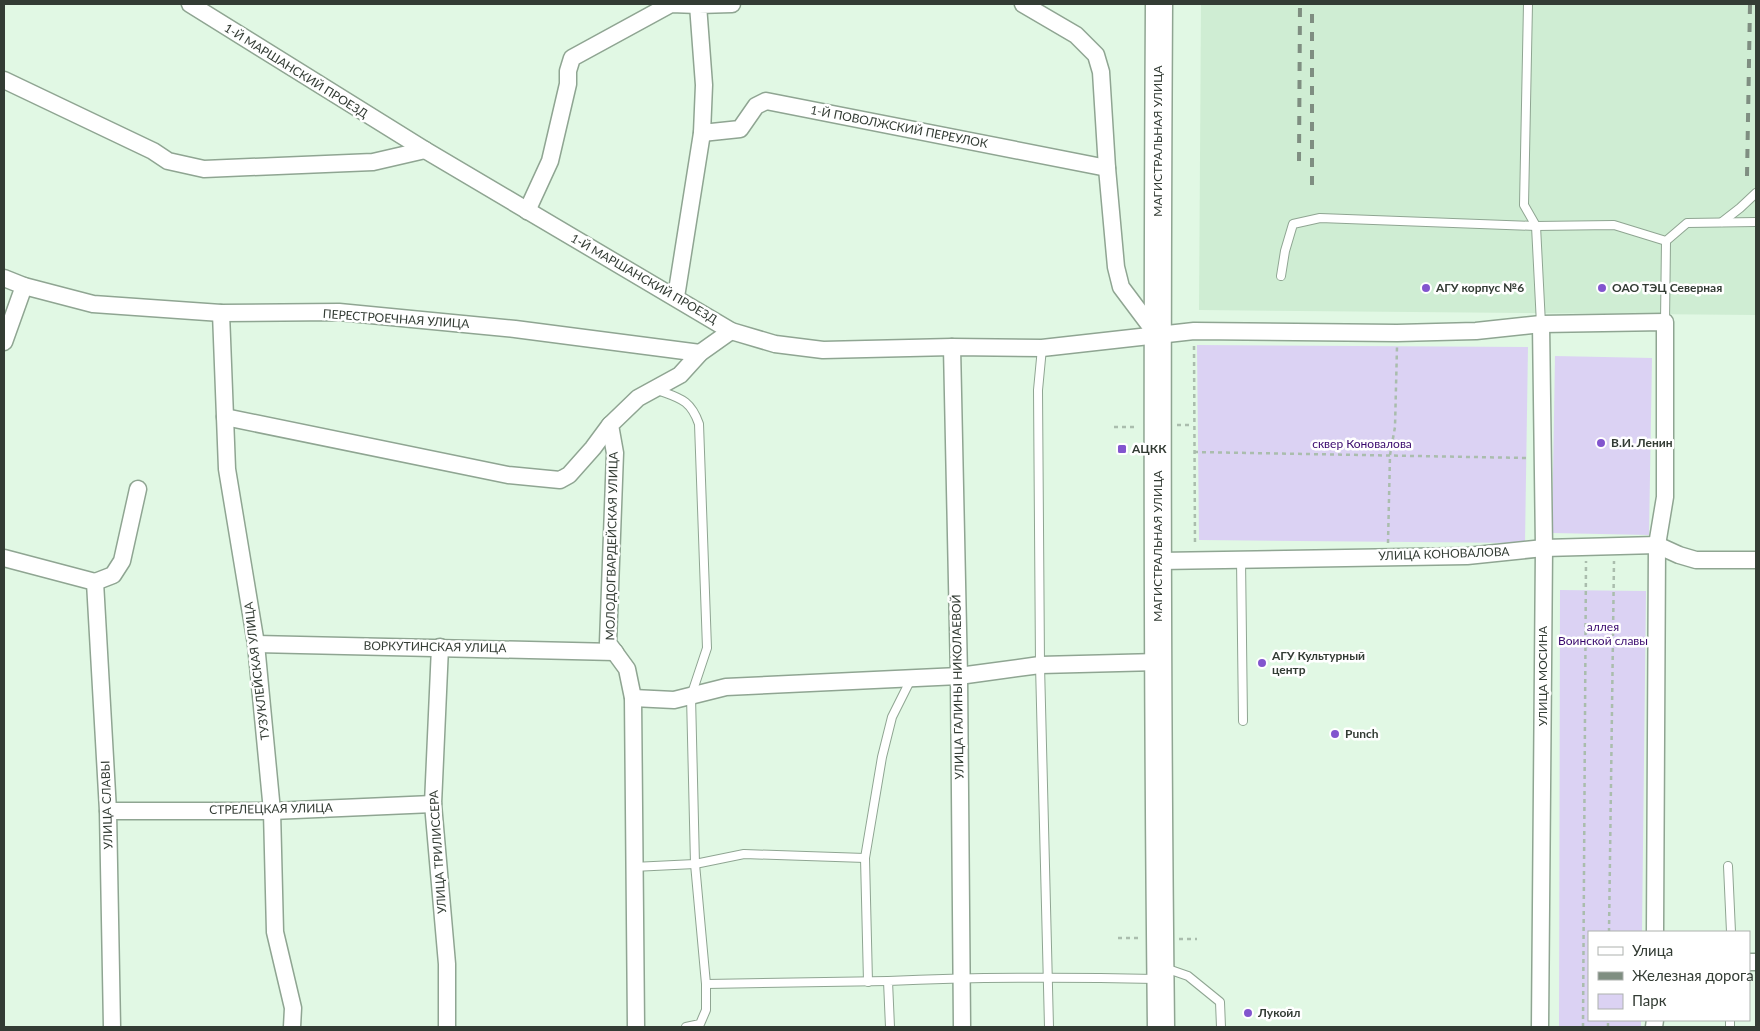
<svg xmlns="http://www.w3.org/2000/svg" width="1760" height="1031" font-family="Lato,sans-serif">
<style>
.built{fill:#cfedd3}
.green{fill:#dbd2f3}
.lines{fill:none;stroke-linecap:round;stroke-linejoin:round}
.service-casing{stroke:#8fa592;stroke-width:10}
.minor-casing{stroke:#8fa592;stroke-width:19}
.trunk-casing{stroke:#8fa592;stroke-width:29}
.path{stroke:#aabdad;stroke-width:2.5;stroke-dasharray:4 4;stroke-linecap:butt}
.service{stroke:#fff;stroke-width:8}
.minor{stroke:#fff;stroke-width:16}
.trunk{stroke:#fff;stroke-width:26}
.rail{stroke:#7f8e81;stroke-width:4;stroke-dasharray:9 9;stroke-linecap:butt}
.poi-dot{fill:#8255ce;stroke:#fff;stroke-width:2}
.labels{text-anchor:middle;stroke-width:5;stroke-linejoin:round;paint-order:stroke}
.street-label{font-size:12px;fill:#333c34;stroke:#fff}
.poi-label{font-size:12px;font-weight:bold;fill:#333c34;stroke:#fff;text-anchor:start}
.park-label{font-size:12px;fill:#39086d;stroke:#fff}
</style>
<rect width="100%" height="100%" fill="#e1f8e4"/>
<path class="built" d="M1201,4H1756V315L1199,310Z"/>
<g class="green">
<path d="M1197,345L1528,347L1525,543L1199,540Z"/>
<path d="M1555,356L1652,358L1649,535L1552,533Z"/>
<path d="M1560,590L1646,591L1642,932H1589V1020H1641V1027H1559Z"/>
</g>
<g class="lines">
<defs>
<g id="service">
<path d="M1528,4L1524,205L1536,226L1541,324"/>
<path d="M1722,222L1740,208L1756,193"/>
<path d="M1281,276L1285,251L1293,224L1320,218L1536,226L1614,225L1666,241L1687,223L1756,222"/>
<path d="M1665,322L1666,241"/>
<path d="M1042,348L1038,390L1040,665L1049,1027"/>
<path d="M655,389C678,398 690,398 699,424L707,648L691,696L695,864L706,984V1010L700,1024L686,1027"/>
<path d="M1241,559L1243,721"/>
<path d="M1728,866L1731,932"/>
<path d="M633,867L695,864L744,854L865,858"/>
<path d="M1165,968L1188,976L1220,1002L1221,1027"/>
<path d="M868,982L865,858L882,757L892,717L911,679"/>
<path d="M706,984L888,981"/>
<path d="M890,1027L888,981C978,977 1067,977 1156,979"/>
<path d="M1730,1027V1020"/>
</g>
<g id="minor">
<path d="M190,4L425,150L731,331L775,344L823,350L952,347L1042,348L1194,331L1397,333L1476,331L1541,324L1665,322V497L1657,545L1655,932"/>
<path d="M1023,4L1076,35L1096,55L1101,72L1107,168L1116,267L1121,287L1157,335"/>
<path d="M4,80L153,151L168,161L204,169L373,162L425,150"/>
<path d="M702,133L740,129L756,106L766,101L1107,168"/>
<path d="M527,211L550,161L568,84V71L572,58L671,4L698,5"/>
<path d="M4,278L24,286L93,304L221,313L339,312L515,329L700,353"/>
<path d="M676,297L702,133L704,85L698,5L732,4"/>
<path d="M221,313L227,469L256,644L272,811L275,932L293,1008L292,1027"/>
<path d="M4,342L24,286"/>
<path d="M952,347L959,676L962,1027"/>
<path d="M225,417L508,475L560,480L569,475L593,448L610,425"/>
<path d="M4,558L95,582"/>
<path d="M1159,561L1467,556L1544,548L1657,545L1679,555L1696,560H1756"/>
<path d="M95,582L108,811L112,1027"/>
<path d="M95,582L113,575L122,561L138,489"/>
<path d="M256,644L615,652"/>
<path d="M440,647L433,804L447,964V1027"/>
<path d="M633,698L674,700L726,687L959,676L1040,665L1158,662"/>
<path d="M108,811H272L433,804"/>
<path d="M1749,962H1756"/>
<path d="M636,1027L633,698L627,669L608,643L615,453L610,425L638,398L680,375L700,353L731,331"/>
<path d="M1540,1027L1544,548L1541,324"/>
<path d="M1654,1027L1655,1020"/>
</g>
<path id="trunk" d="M1159,4C1157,345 1157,686 1161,1027"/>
</defs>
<use href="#service" class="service-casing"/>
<use href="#minor" class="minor-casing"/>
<use href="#trunk" class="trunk-casing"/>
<g class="path">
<path d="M1194,346L1195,546"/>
<path d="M1177,425H1193"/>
<path d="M1114,427H1137"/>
<path d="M1194,452L1528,458"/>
<path d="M1388,543L1390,455L1395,427L1397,347"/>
<path d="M1609,932L1614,561"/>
<path d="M1118,938H1141"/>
<path d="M1179,939H1197"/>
<path d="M1583,1027L1586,561"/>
<path d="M1608,1027V1020"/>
</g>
<use href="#service" class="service"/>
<use href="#minor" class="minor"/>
<use href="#trunk" class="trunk"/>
<g class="rail">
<path d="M1299,161L1300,4"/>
<path d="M1747,176L1750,4"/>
<path d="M1312,185V4"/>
</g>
</g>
<g class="poi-dot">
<circle cx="1426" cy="288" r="5"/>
<circle cx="1602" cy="288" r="5"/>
<circle cx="1601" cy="443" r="5"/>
<rect x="1117" y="444" width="10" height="10" rx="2.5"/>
<circle cx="1262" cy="663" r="5"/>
<circle cx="1335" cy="734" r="5"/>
<circle cx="1248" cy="1013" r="5"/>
</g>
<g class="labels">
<g class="street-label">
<text transform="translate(296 71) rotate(32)" y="4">1-Й МАРШАНСКИЙ ПРОЕЗД</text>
<text transform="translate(899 127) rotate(11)" y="4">1-Й ПОВОЛЖСКИЙ ПЕРЕУЛОК</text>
<text transform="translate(1158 141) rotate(-90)" y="4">МАГИСТРАЛЬНАЯ УЛИЦА</text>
<text transform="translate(644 279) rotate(30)" y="4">1-Й МАРШАНСКИЙ ПРОЕЗД</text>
<text transform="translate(396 319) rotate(4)" y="4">ПЕРЕСТРОЕЧНАЯ УЛИЦА</text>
<text transform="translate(612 546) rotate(-89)" y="4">МОЛОДОГВАРДЕЙСКАЯ УЛИЦА</text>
<text transform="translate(1158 546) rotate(-90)" y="4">МАГИСТРАЛЬНАЯ УЛИЦА</text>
<text transform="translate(1444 554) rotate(-2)" y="4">УЛИЦА КОНОВАЛОВА</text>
<text transform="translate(435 647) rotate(1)" y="4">ВОРКУТИНСКАЯ УЛИЦА</text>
<text transform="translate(257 671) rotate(-97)" y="4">ТУЗУКЛЕЙСКАЯ УЛИЦА</text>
<text transform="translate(1543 676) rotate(-90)" y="4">УЛИЦА МОСИНА</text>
<text transform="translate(958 687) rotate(-91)" y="4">УЛИЦА ГАЛИНЫ НИКОЛАЕВОЙ</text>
<text transform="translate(107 805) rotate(-92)" y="4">УЛИЦА СЛАВЫ</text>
<text transform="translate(271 809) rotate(-1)" y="4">СТРЕЛЕЦКАЯ УЛИЦА</text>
<text transform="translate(438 852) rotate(-94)" y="4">УЛИЦА ТРИЛИССЕРА</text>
</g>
<g class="poi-label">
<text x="1436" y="292">АГУ корпус №6</text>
<text x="1612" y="292">ОАО ТЭЦ Северная</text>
<text x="1611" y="447">В.И. Ленин</text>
<text x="1132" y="453">АЦКК</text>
<text x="1272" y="660">АГУ Культурный<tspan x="1272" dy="14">центр</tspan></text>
<text x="1345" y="738">Punch</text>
<text x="1258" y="1017">Лукойл</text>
</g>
<g class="park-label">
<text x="1362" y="448">сквер Коновалова</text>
<text x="1603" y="631">аллея<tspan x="1603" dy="14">Воинской славы</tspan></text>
</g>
</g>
<rect width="1760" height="1031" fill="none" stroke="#333c34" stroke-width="10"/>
<rect x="1588" y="931" width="162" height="90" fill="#ffffff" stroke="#adb1ae"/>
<rect x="1598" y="947" width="25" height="8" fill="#ffffff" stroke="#adb1ae"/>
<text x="1632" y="956" font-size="15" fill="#333c34">Улица</text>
<rect x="1598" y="972" width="25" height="8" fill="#7f8e81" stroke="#adb1ae"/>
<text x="1632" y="981" font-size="15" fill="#333c34">Железная дорога</text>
<rect x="1598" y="994" width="25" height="15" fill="#dbd2f3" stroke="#adb1ae"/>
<text x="1632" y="1006" font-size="15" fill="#333c34">Парк</text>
</svg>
